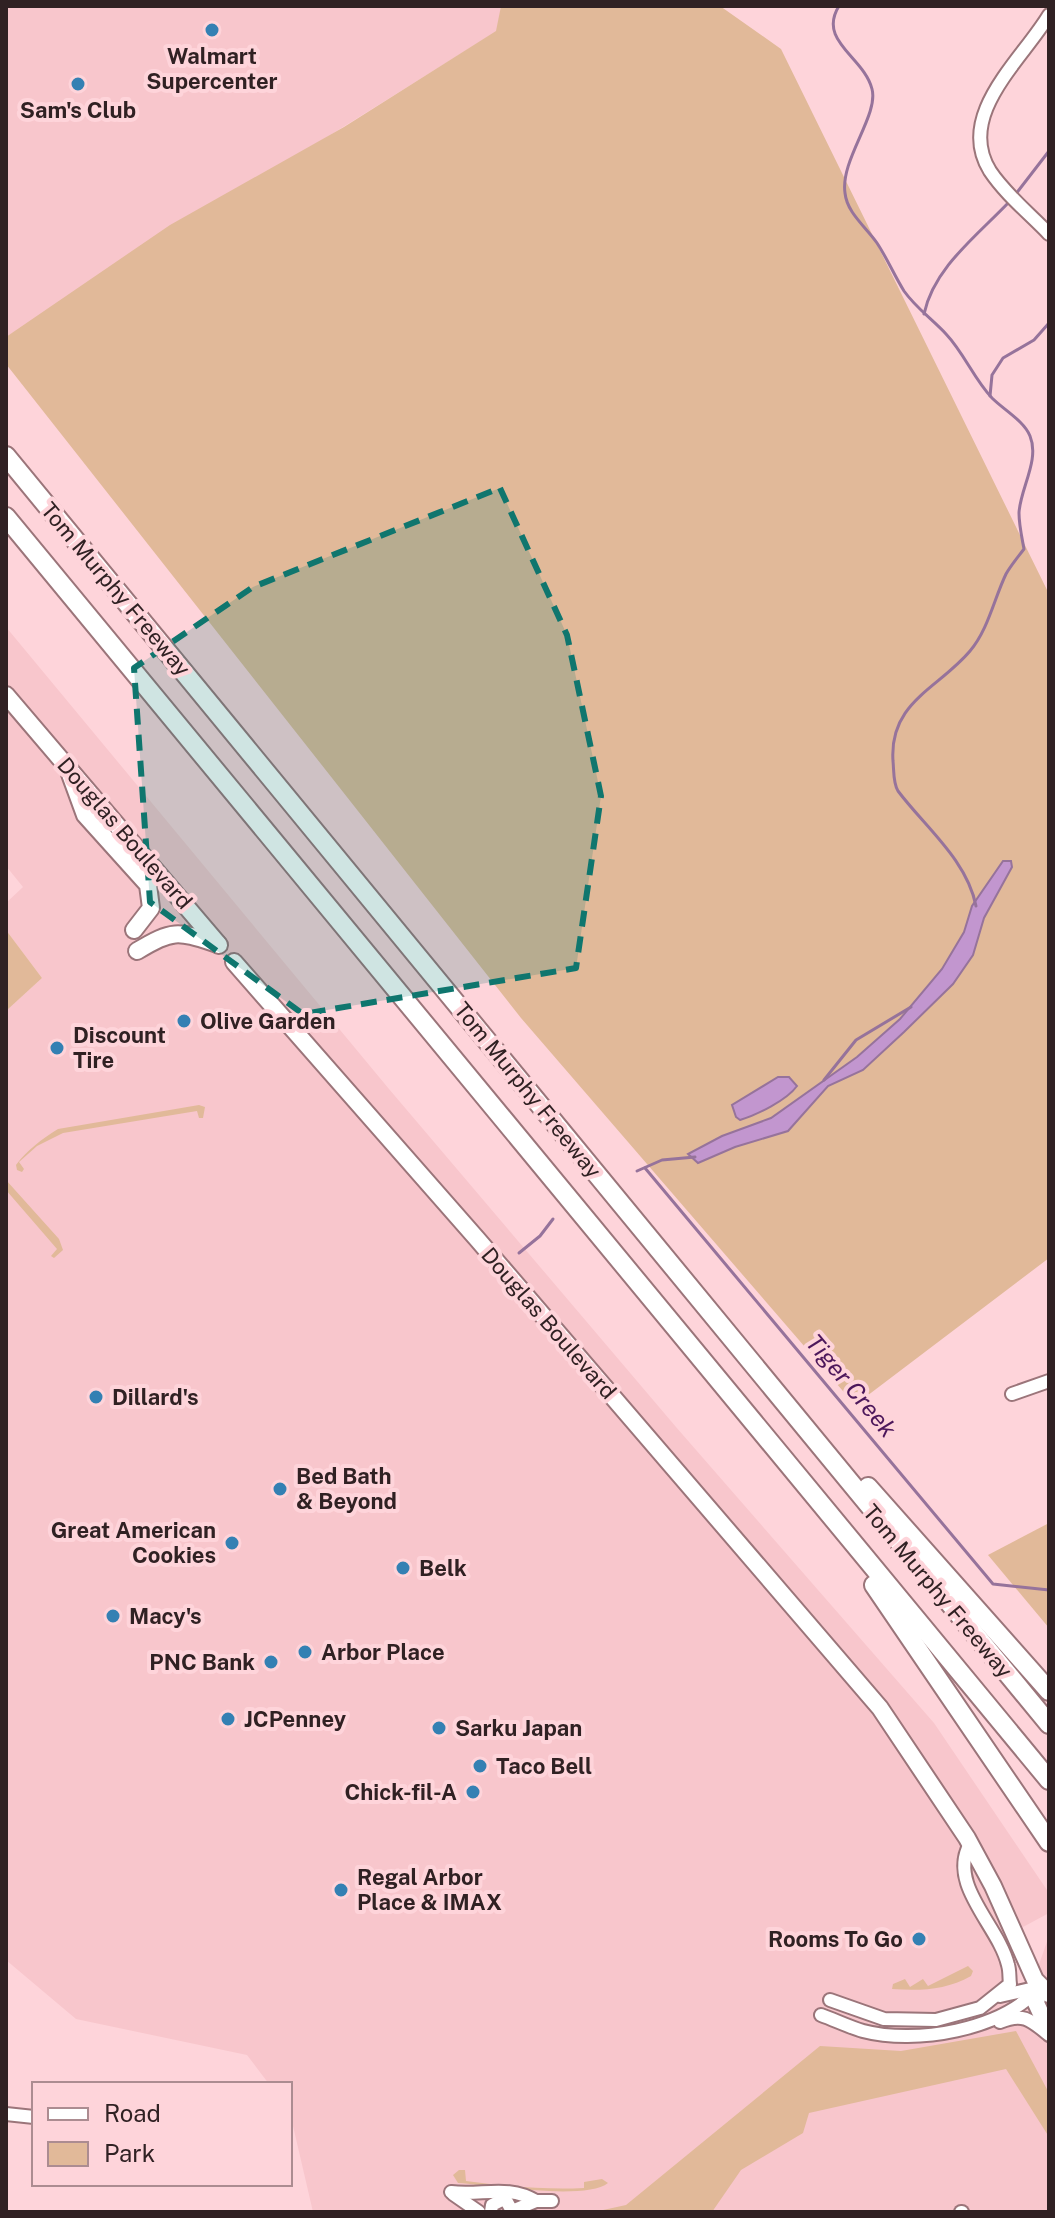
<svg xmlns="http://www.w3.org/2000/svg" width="1055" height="2218" font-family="'Public Sans',sans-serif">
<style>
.built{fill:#f8c6cc}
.green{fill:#e1b999}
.water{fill:#c296cf;stroke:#96739b;stroke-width:2}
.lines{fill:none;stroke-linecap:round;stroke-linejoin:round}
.stream{stroke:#96739b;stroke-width:3}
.minor-casing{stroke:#9b757a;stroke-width:16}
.major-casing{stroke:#9b757a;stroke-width:20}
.highway-casing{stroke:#9b757a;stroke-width:22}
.minor{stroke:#fff;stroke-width:12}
.major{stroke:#fff;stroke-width:16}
.highway{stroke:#fff;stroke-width:18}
.marked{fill:#0f766e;fill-opacity:0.2;stroke:#0f766e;stroke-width:6;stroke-dasharray:16 10;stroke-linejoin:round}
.poi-dot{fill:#3480b3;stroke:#fed4da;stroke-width:3}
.labels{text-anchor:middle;stroke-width:8;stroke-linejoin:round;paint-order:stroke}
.poi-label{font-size:22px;font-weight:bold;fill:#302123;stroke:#fed4da;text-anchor:start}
.street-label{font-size:22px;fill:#302123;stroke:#fed4da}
.water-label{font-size:24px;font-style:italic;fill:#4d175b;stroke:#fed4da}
</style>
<rect width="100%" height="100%" fill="#fed4da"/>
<g class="built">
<path d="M6,6H501L497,31L6,337Z"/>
<path d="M6,627L389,1089L676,1427L934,1723L1049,1893V1913L997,1941L1025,2004L1049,1936V2212H313L290,2113V2084H269L247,2055L76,2019L6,1960V1011L42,978L6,930V903L23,887L6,866Z"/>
</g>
<g class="green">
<path d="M501,6H720L781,49L1049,594V1258L855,1405L521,1018L6,364V337L170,225L344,127L496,31Z"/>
<path d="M6,930L42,978L6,1011Z"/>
<path d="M199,1105L205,1107L203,1118H199L197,1111L63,1133L37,1146L19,1162L24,1169L22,1172L17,1170L16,1165C27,1150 42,1139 58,1129Z"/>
<path d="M6,1180L59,1239L63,1250L54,1258L51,1256L57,1249L6,1190Z"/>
<path d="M1049,1523V1628L988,1555Z"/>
<path d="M968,1966L973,1971L971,1976C946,1990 921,1991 892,1989L893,1984L905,1979L910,1987L923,1979L928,1986Z"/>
<path d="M1016,2031L1049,2093V2137L1006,2069L809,2113L803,2133L741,2170L712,2212H594L626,2205L820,2046L901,2051Z"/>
<path d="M459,2170H465L466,2181C505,2186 545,2190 584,2188V2182L602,2179L608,2183C586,2201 489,2185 458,2183L453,2175Z"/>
</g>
<g class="water">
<path d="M1003,861H1011L1012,867L984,918L973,955L953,984L904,1032L863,1070L828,1086L788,1131L735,1147L698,1163L688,1154L722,1136L771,1118L857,1057L900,1019L942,969L964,932L972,906Z"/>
<path d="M778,1077H789L797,1086C787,1100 757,1115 740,1120L736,1117L732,1105Z"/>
</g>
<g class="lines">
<g class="stream">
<path d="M839,6C817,41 864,57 872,89C879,115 840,160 845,193C847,213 866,227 877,243C887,258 894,275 904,291C916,308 932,319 946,334C964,353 974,379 992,398C1004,410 1024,421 1030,436C1040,460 1020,489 1019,513C1019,525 1022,538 1024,549C1018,557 1011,565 1006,574C994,599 988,630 970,651C938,689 889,702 893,761C894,771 893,783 898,791C925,827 967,860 976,906"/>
<path d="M1015,195L1049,151"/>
<path d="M924,314C934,267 978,235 1010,201"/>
<path d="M990,396L992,375L1003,358L1034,340L1049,323"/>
<path d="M824,1080L856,1040L911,1007"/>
<path d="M645,1168L993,1584L1049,1590"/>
<path d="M637,1171L662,1160L695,1157"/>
<path d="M519,1253L540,1236L553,1219"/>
</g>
<defs>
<g id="minor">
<path d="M1049,15C1022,60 955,115 990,171C1006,195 1030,214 1049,234"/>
<path d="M1012,1394L1049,1381"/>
<path d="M1000,1996L1039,1987"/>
<path d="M830,2000L884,2019L936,2020L980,2008L1010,1984C1009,1978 1010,1971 1008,1965C999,1926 947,1885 970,1844"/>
<path d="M821,2015C835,2020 849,2027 863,2031C916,2045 1001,2030 1039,1988"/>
<path d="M1000,2022C1023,2012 1031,2020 1049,2035"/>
<path d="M6,2114L34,2117"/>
<path d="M451,2192C481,2196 508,2184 536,2201"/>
<path d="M453,2194L479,2212"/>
<path d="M512,2211L536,2201H552"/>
<path d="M491,2212L492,2205L502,2200L507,2202L512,2211"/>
<path d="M961,2212H962"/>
</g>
<g id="major">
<path d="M6,695L219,945"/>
<path d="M70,774L85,815L148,885L151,908L134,930"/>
<path d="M137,951C174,929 177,931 218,944"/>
<path d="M234,962L478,1240L880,1708L967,1838L993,1886L1035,1980L1049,1994"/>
<path d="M1039,1987L1036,2003L1049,2031"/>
</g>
<g id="highway">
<path d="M6,456L1049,1724"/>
<path d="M6,517L1049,1780"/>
<path d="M868,1487L1049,1691"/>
<path d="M874,1585L1049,1842"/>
</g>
</defs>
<use href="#minor" class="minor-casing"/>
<use href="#major" class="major-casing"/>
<use href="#highway" class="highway-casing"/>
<use href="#minor" class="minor"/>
<use href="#major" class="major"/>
<use href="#highway" class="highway"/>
</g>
<path class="marked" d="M500,488L567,635L601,796L576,968L303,1014L150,902L134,668L253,587Z"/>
<g class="poi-dot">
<circle cx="212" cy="30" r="8"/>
<circle cx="78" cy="84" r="8"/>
<circle cx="184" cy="1021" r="8"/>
<circle cx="57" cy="1048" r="8"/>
<circle cx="96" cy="1397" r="8"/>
<circle cx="280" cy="1489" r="8"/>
<circle cx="232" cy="1543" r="8"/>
<circle cx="403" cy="1568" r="8"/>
<circle cx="113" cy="1616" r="8"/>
<circle cx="305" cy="1652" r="8"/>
<circle cx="271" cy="1662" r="8"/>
<circle cx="228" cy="1719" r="8"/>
<circle cx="439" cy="1728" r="8"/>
<circle cx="480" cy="1766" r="8"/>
<circle cx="473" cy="1792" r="8"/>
<circle cx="341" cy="1890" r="8"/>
<circle cx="919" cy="1939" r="8"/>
</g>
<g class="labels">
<g class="poi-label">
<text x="212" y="64" text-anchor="middle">Walmart<tspan x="212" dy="25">Supercenter</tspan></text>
<text x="78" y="118" text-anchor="middle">Sam's Club</text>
<text x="200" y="1029">Olive Garden</text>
<text x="73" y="1043">Discount<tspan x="73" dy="25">Tire</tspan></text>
<text x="112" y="1405">Dillard's</text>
<text x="296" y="1484">Bed Bath<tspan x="296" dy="25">&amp; Beyond</tspan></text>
<text x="216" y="1538" text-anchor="end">Great American<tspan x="216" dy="25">Cookies</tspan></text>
<text x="419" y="1576">Belk</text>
<text x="129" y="1624">Macy's</text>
<text x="321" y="1660">Arbor Place</text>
<text x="255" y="1670" text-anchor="end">PNC Bank</text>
<text x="244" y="1727">JCPenney</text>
<text x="455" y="1736">Sarku Japan</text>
<text x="496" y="1774">Taco Bell</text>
<text x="457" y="1800" text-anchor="end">Chick-fil-A</text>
<text x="357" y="1885">Regal Arbor<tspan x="357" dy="25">Place &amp; IMAX</tspan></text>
<text x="903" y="1947" text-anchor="end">Rooms To Go</text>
</g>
<g class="street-label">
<text transform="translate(116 589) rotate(50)" y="8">Tom Murphy Freeway</text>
<text transform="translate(125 833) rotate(49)" y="8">Douglas Boulevard</text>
<text transform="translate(528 1090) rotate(51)" y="8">Tom Murphy Freeway</text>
<text transform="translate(549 1323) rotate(49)" y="8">Douglas Boulevard</text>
<text transform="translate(938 1591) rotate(50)" y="8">Tom Murphy Freeway</text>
</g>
<g class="water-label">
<text transform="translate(851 1386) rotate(50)" y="8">Tiger Creek</text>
</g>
</g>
<rect width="1055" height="2218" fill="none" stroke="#302123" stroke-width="16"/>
<rect x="32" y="2082" width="260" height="104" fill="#fed4da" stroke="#ac8c91" stroke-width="2"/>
<rect x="48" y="2108" width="40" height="12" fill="#ffffff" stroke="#ac8c91" stroke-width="2"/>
<text x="104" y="2122" font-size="24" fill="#302123">Road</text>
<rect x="48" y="2142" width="40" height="24" fill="#e1b999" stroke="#ac8c91" stroke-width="2"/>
<text x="104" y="2162" font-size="24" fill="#302123">Park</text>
</svg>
